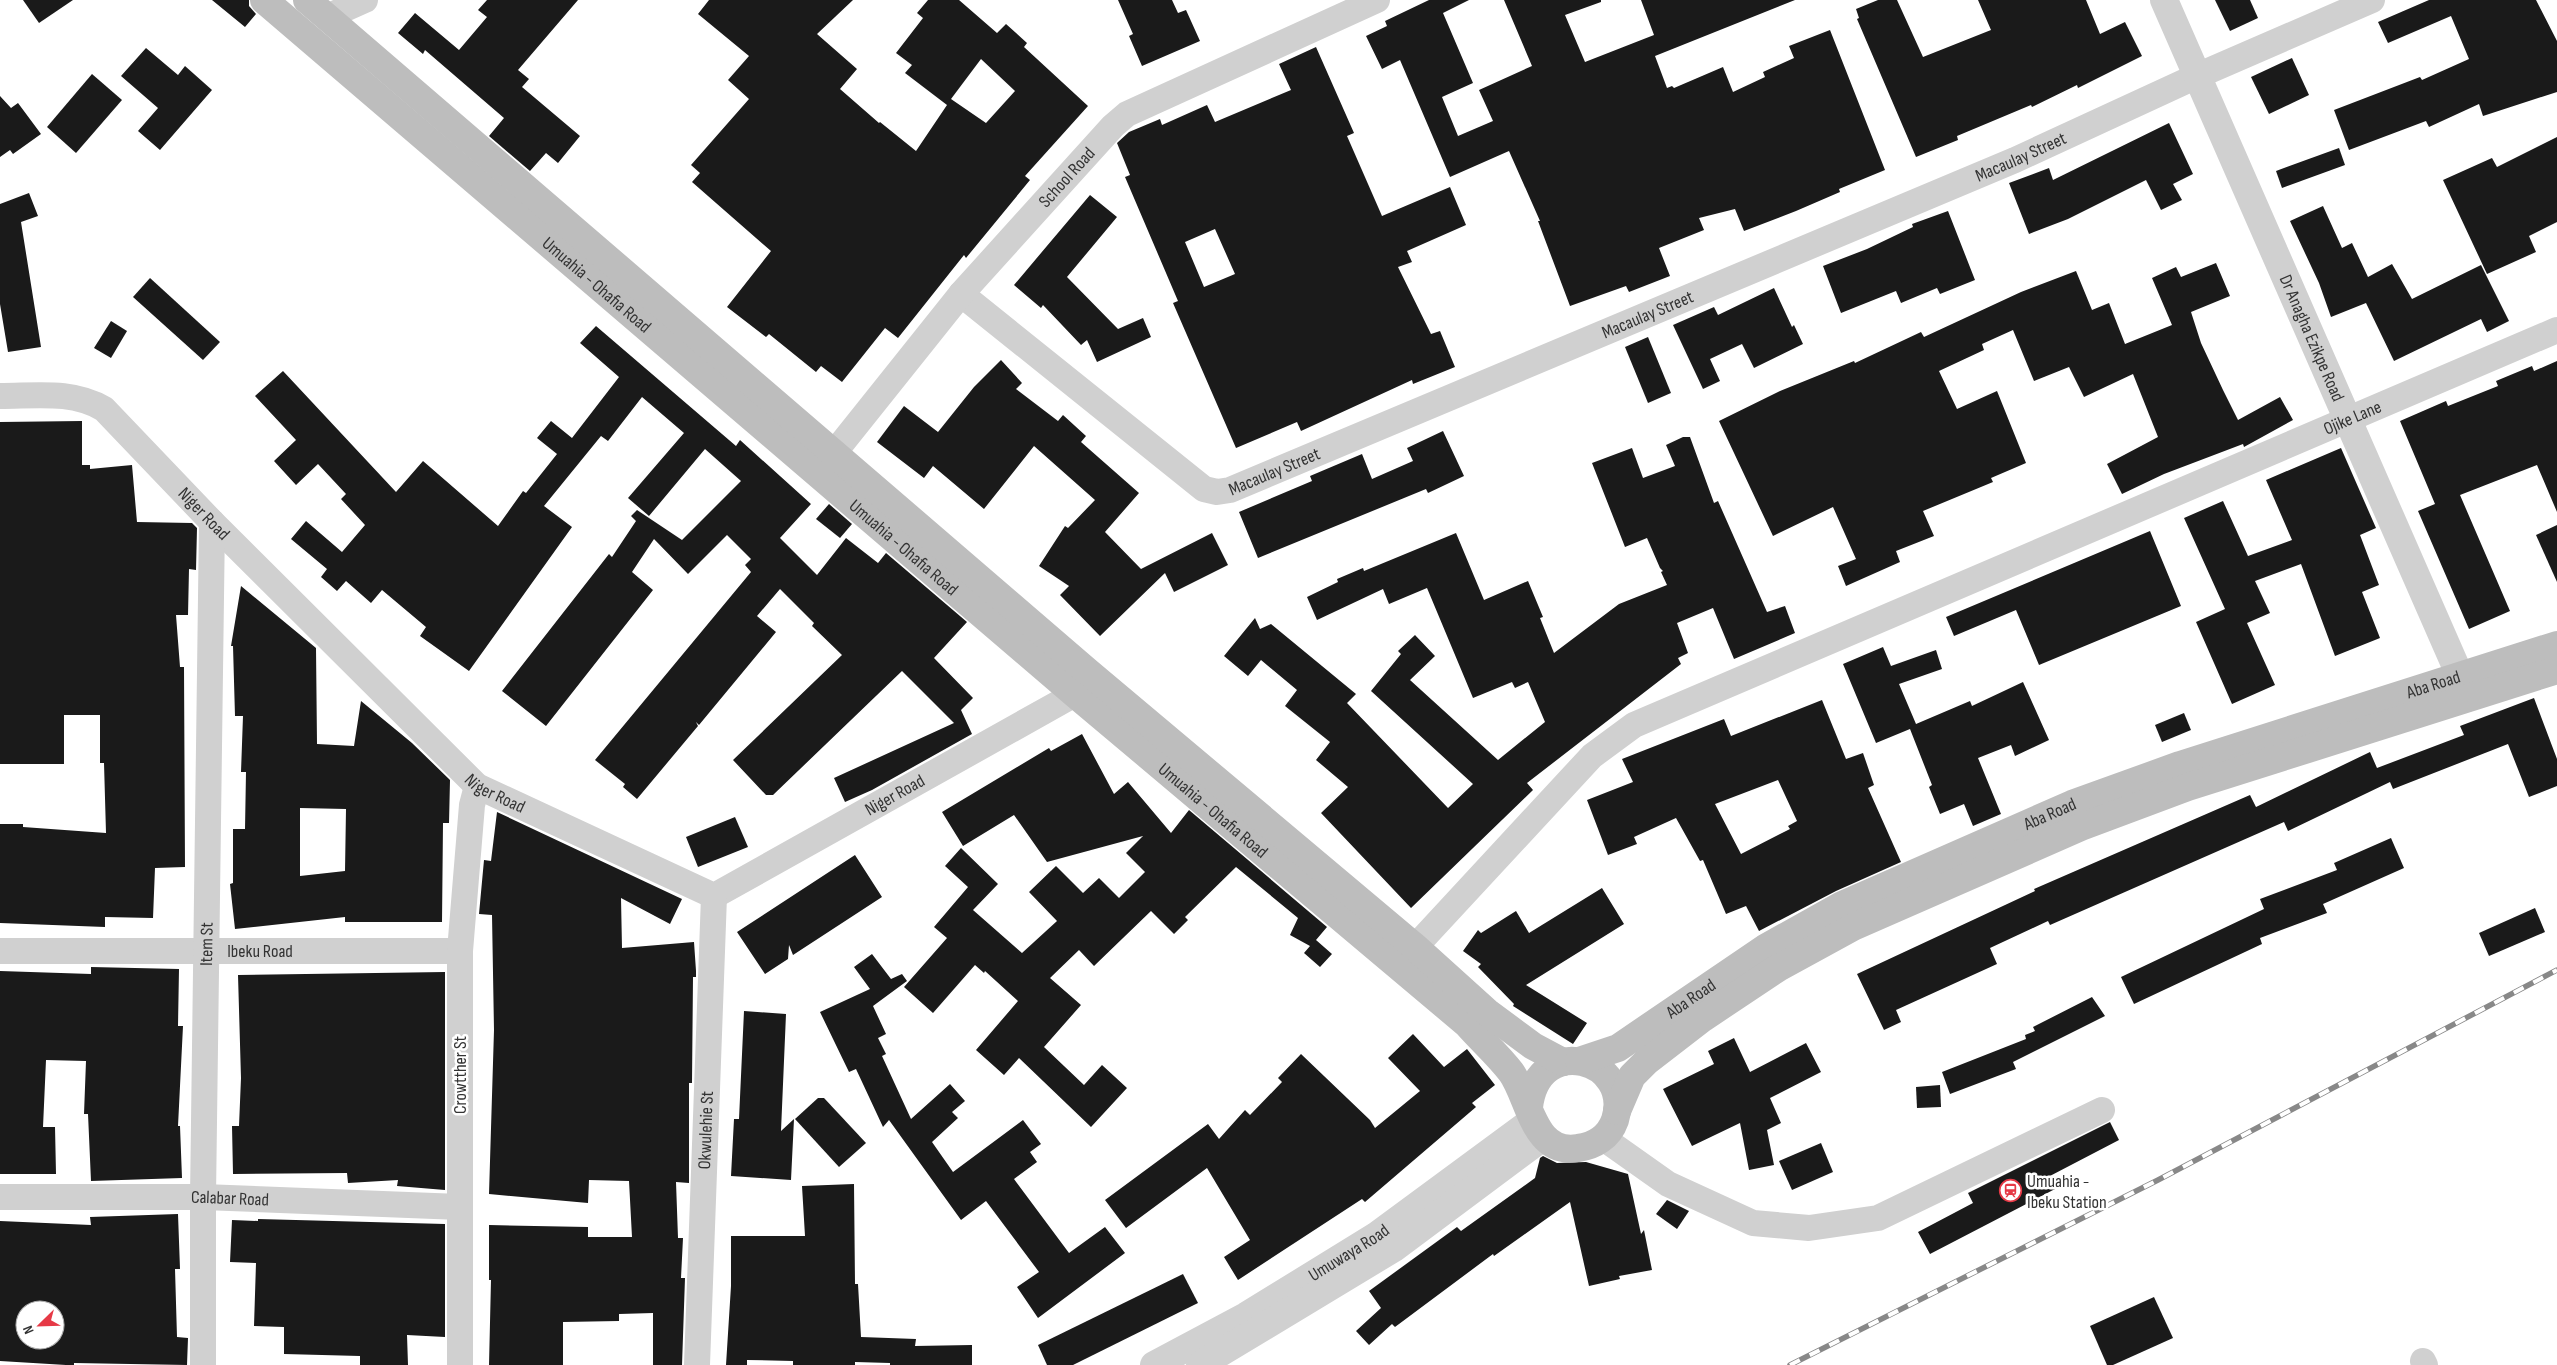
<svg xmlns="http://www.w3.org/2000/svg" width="2557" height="1365" font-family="'Sofia Sans Condensed',sans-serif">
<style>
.building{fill:#1a1a1a;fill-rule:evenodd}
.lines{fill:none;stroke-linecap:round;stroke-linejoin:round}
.minor{stroke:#d0d0d0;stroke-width:26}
.tertiary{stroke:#d0d0d0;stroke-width:28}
.secondary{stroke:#bdbdbd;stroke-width:28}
.rail-casing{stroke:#888;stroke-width:5.5}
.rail{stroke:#fff;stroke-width:4;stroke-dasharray:11;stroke-linecap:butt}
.labels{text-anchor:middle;stroke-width:5;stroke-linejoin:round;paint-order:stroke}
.street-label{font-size:18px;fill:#333;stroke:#fff}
.poi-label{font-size:18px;fill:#333;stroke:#fff;text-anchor:start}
</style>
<rect width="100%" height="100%" fill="#fff"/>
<g class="building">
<path d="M23,0H73L39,23Z"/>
<path d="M212,0H249V6L256,14L245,27Z"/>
<path d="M487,0H578L518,70L529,79L522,87L580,136L558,163L546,153L530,171L489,136L504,118L425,50L423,54L398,33L415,13L459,50L487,17L478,10Z"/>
<path d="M709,0H853L817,34L857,69L840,89L879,123L880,122L916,151L947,105L905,73L912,65L896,53L923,18L917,13L928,0H959L997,33L1006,24L1027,43L1024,47L1088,106L1025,176L1030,180L966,258L964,255L898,338L885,328L842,382L821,366L816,372L769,334L766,337L727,307L771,251L692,182L700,173L691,165L749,99L728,80L749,56L698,14ZM981,59L1015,91L986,123L951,99Z"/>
<path d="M1118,0H1172L1178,13L1186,10L1200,41L1142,66L1129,36L1133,34Z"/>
<path d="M1429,0H1469L1443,13L1473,83L1442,97L1458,136L1493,121L1479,90L1532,66L1504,0H1601V2L1565,15L1585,62L1654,35L1641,0H1795L1655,56L1667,88L1672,86L1674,88L1723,67L1733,92L1765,77L1763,72L1794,58L1789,46L1830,30L1885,170L1839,189L1840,192L1796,211L1744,231L1735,209L1699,218L1704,230L1659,248L1670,276L1629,292L1626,286L1570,306L1538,221H1540L1509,151L1450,177L1400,60L1382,69L1366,36L1387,26L1385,21Z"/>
<path d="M1878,0H1897L1923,57L1991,30L1978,0H2086L2100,34L2125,22L2142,56L2078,88L2077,85L2032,107L2031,105L1957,136L1958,140L1916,157L1857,19L1859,18L1856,9Z"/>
<path d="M2215,0H2250L2258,18L2230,31Z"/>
<path d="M2429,0H2536L2557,41V92L2483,116L2479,104L2429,127L2426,121L2349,150L2334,110L2420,77L2422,80L2469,59L2451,16L2388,43L2378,22Z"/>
<path d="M1316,47L1354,133L1347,136L1382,216L1450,187L1466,225L1407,251L1412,262L1398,267L1431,334L1440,331L1455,367L1413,384L1412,380L1301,431L1297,422L1236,448L1173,303L1178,301L1125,177L1130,175L1117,143L1129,132L1160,119L1162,125L1207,105L1215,122L1291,90L1279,64ZM1215,229L1235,274L1204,287L1185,242Z"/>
<path d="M146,48L178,75L185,66L212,90L160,150L138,131L158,108L121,76Z"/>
<path d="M2292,58L2309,95L2269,114L2251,77Z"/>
<path d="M92,74L122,100L76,153L47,127Z"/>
<path d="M0,96L11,108L18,103L41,134L13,154L10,150L0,157Z"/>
<path d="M2169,123L2193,174L2173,184L2182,200L2161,210L2146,180L2068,219L2029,234L2009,183L2049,168L2053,180Z"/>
<path d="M2557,137V222L2529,236L2536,252L2487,274L2443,180L2492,158L2497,167Z"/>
<path d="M2339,148L2345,165L2282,188L2276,171Z"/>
<path d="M29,193L38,216L21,222L41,347L8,352L0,304V204Z"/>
<path d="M1090,195L1117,217L1067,277L1118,329L1143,318L1151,337L1097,362L1087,340L1081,345L1043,305L1041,308L1014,285Z"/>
<path d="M2323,206L2342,248L2352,243L2368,277L2392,264L2412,299L2481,265L2509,321L2487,332L2481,319L2394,361L2366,303L2331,317L2319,283L2290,221Z"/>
<path d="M1948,211L1975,280L1940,294L1937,288L1901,303L1896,291L1841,313L1823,266L1867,249L1913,227L1912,224Z"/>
<path d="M2216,263L2230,296L2191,312L2201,343L2223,390L2238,420L2280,397L2293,420L2244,447L2243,444L2164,474L2122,494L2107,464L2158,437L2133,374L2084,397L2069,367L2034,381L2013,330L1982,344L1984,350L1939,371L1957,409L1997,391L2026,463L1991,478L1993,482L1923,511L1934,536L1896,551L1900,562L1846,586L1838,566L1856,559L1833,507L1773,536L1719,421L1780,391L1854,361L1855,363L1921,332L1924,337L2021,292L2076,271L2092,310L2109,303L2125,344L2172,325L2152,278L2176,267L2181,277Z"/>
<path d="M150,278L220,342L203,360L133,297Z"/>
<path d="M1774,288L1792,327L1794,325L1803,344L1754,368L1742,344L1710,359L1720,381L1703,389L1673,325L1714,307L1718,315Z"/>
<path d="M111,321L127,331L111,358L94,348Z"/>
<path d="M596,326L736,446L740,440L811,504L780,538L817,575L846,538L878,563L886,553L967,622L934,658L973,698L961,710L972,734L872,790L845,802L834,778L954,723L902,671L773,795H766L733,760L842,655L812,626L814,623L780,589L757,616L776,632L699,725L696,722L698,726L637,799L623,787L625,784L595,760L751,572L745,565L751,559L727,535L688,574L654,539L632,572L653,590L546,726L502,691L609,554L612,557L636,521L631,516L637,510L682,540L741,481L705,449L649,516L628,498L684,433L642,397L608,441L601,436L544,506L572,527L469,671L420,636L426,627L382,590L371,603L346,581L337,591L321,577L327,569L291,539L306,521L342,552L365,525L341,499L346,494L318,464L296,485L274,461L296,440L255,396L283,371L396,492L423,461L498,526L523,491L526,493L557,454L537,438L551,421L572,438L619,377L580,343Z"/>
<path d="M1648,337L1671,393L1648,403L1625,347Z"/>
<path d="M1001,360L1022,383L1016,389L1058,421L1063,415L1086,436L1081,442L1139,493L1105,532L1141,569L1212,533L1228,565L1174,592L1165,573L1100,636L1060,595L1069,586L1039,566L1065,526L1068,528L1095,500L1034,446L984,509L933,466L924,478L877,442L904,406L938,432L974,387Z"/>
<path d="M2557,361V512L2537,465L2460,495L2510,611L2469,629L2418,511L2435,504L2400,421L2446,401L2448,406L2498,386L2496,381L2532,366L2534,371Z"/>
<path d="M82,421V465H90V469L132,465L137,522L192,523L197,528L196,570L189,569L188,615H176L180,667H184L185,867L155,868L153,918L105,917V927L0,923V824H23V827L106,833L104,763H100V715H64V764H0V422Z"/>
<path d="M1443,431L1464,476L1428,493L1426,489L1258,558L1239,512L1312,481L1310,476L1362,454L1372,479L1413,461L1407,448Z"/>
<path d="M1683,437H1690L1714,503L1718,501L1767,612L1785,606L1795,633L1734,659L1713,608L1677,623L1688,653L1678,658L1681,664L1527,783L1533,790L1411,908L1321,813L1348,787L1316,760L1330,742L1285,706L1297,690L1261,660L1248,676L1224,656L1255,618L1260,629L1271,624L1356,694L1347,703L1448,808L1473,784L1371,691L1401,654L1398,651L1415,635L1435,656L1410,680L1498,760L1545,722L1528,682L1515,688L1512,682L1473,698L1427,588L1389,604L1383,589L1317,620L1307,597L1338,582L1337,579L1363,568L1364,571L1456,533L1484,600L1528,581L1543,617L1540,618L1554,653L1619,604L1667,585L1661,572L1663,571L1660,568L1647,538L1625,547L1592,463L1632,448L1643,478L1675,466L1666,445Z"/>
<path d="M2341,448L2376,528L2360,535L2379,585L2362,592L2380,638L2335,656L2301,564L2255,581L2270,613L2247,623L2275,685L2232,704L2196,622L2225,609L2184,518L2223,501L2248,556L2292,540L2266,480Z"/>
<path d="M829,504L852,524L840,538L816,519Z"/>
<path d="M2557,525V582L2536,535Z"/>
<path d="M2150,531L2181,606L2039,665L2016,610L1954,636L1946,617Z"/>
<path d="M241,586L316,648L317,744L354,746L361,701L412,743L450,780L449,823H443L442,922H345V917L235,929L230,884L233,883V829H245L246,772H241L243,716H235L233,646H231ZM300,808L346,809L345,871L300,876Z"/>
<path d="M1883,647L1891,666L1936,650L1942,669L1899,684L1916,724L1970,701L1972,706L2023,682L2049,740L2015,756L2011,745L1978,758L2001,814L1973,826L1964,804L1940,814L1929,787L1932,785L1910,729L1876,743L1843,664Z"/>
<path d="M2534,698L2557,759V786L2529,797L2508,744L2393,789L2390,782L2288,831L2284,822L2050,925L2048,921L1990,948L1997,964L1896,1010L1901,1022L1884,1030L1857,974L2035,891L2034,889L2250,795L2256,807L2370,752L2377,768L2464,735L2460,726Z"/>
<path d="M1822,700L1846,759L1863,753L1874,785L1868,788L1901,862L1836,891L1759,931L1746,906L1726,914L1703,860L1700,861L1676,818L1634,837L1637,844L1608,855L1587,800L1633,782L1622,759L1724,719L1731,736ZM1778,780L1797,821L1788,826L1790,829L1741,854L1715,804Z"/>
<path d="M2184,713L2191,730L2162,742L2155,725Z"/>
<path d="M1082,734L1114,794L1128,782L1171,833L1189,810L1327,927L1316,940L1332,954L1320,967L1304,953L1310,946L1290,935L1298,918L1236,867L1185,917L1188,920L1174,934L1151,911L1094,966L1079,950L1050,978L1081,1005L1044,1047L1084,1085L1102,1065L1127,1088L1091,1127L1019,1058L1004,1075L976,1050L1018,1001L985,971L984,973L975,965L933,1013L904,987L947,938L934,927L968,887L945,866L961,848L998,884L973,910L1022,953L1057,921L1029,892L1056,866L1083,893L1099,878L1119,898L1145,872L1126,853L1143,836L1047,862L1014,815L963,846L942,812L1049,748L1051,751Z"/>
<path d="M497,812L682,899L670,924L621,898L622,948L694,942L696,971V977H693L692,1083H689V1183L676,1182L678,1238H683L681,1278H685L682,1365H653V1313L619,1314V1321L563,1322V1365H489L491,1280H489V1225L588,1227V1237H632L629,1181L589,1180L588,1203L489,1194L494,1030L492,915L479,914L484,860L491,861Z"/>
<path d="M735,817L748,847L698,867L686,837Z"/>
<path d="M2391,838L2404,868L2323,904L2327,913L2260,938L2262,944L2134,1004L2121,977L2264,909L2260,899L2337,870L2334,863Z"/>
<path d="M855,855L882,897L793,955L789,945L788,959L765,974L737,932Z"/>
<path d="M1602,888L1624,924L1526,985L1587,1023L1573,1044L1513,1006L1514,1004L1478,967L1481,964L1463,951L1478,930L1481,933L1516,911L1529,933Z"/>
<path d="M2535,908L2545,932L2489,956L2479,933Z"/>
<path d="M872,954L891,979L902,974L907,981L873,1006L886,1034L878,1038L886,1054L882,1056L911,1119L950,1084L965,1101L952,1112L958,1118L932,1142L953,1172L1023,1120L1041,1144L1030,1152L1037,1162L1014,1179L1069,1253L1105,1227L1125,1253L1038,1318L1017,1287L1039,1272L986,1201L961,1220L889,1120L883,1127L856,1069L849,1072L820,1012L870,989L854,967Z"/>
<path d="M91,967L179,969L178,1026H183L178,1126H180L182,1178L91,1181L88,1114H84L86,1061L46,1060L43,1127H55L56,1174H0V971L91,974Z"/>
<path d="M445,972V1190L397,1186L398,1180L348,1183L347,1173L233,1174L232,1126H239L241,1078L238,975Z"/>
<path d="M2092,997L2105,1016L2013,1062L2016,1069L1950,1094L1942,1072L2026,1039L2025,1035L2035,1031L2033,1027Z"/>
<path d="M744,1011L786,1014L781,1131L794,1119L791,1180L731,1176L734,1119H739Z"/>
<path d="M1413,1034L1444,1067L1467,1049L1495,1085L1472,1103L1476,1107L1365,1202L1362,1199L1238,1280L1224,1257L1250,1240L1207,1168L1126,1228L1105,1200L1208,1124L1219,1139L1245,1110L1250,1115L1282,1082L1278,1078L1301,1054L1370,1120L1375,1128L1420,1091L1388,1058Z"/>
<path d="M1734,1038L1750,1072L1806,1043L1821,1072L1770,1098L1781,1123L1767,1130L1774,1165L1749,1170L1740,1123L1692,1146L1663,1089L1714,1064L1708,1051Z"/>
<path d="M1940,1085L1941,1107L1917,1108L1916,1087Z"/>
<path d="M818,1098H824L866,1143L839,1167L795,1119Z"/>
<path d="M2110,1122L2119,1140L2048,1177L2055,1189L1930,1254L1918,1232L1973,1203L1968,1193Z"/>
<path d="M1821,1143L1833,1172L1792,1190L1779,1161Z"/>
<path d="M1543,1156L1557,1163L1586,1162L1628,1174L1641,1234L1644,1230L1652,1270L1619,1276L1620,1279L1589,1286L1570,1202L1494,1256L1493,1254L1395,1327L1392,1324L1369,1345L1356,1331L1381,1308L1369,1291L1457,1227L1461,1231L1535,1178L1540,1158Z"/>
<path d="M854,1184L855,1284H858L861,1337L916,1339L915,1346L972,1345V1365H890V1363L855,1362V1365H793V1361L747,1360V1365H726L731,1286V1236H805L802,1186Z"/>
<path d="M1667,1200L1689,1211L1677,1229L1656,1214Z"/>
<path d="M178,1214L180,1269H175L177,1337L188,1338L187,1365L74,1363V1365H66L0,1361V1221L91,1225L90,1217ZM25,1310H55V1340H25Z"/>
<path d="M258,1219L445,1224V1337L407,1335L408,1365H360V1356L284,1354V1327L254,1326L256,1263L230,1262L232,1220L258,1221Z"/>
<path d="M1183,1274L1198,1303L1073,1365H1047L1038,1345Z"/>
<path d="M2154,1297L2173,1338L2113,1365H2107L2090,1326Z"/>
</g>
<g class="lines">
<g class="minor">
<path d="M327,17L365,0"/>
<path id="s1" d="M961,294L1204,489L1217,492L1230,490L2015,160L2197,76L2372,0"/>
<path id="s2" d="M0,396C36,396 72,390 104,409L212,522L477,786L714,896L1075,694"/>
<path id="s3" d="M834,453L961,294L1113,126L1127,114L1377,0"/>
<path id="s4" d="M1415,947L1592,756L1634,725L2557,330"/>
<path id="s5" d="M0,951H460"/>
<path d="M1603,1138L1668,1184L1753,1223L1809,1228L1878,1218L2102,1110"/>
<path id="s6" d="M0,1197H203L460,1207"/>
<path d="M2423,1361L2425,1365"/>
<path id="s7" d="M203,1365V1197L212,522"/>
<path d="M460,1365V951L472,805L477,786"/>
<path id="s8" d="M697,1365L714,896"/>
</g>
<g class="tertiary">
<path id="s9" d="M2164,0L2460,676L2467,698"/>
<path id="s10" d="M1154,1365L1246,1316L1376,1236L1532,1121"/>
<path d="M1200,1365L1394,1248L1543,1137"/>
</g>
<g class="secondary">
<path id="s11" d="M264,0L1075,694L1467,1024C1481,1040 1498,1055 1511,1072C1530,1098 1533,1156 1578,1148C1594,1146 1609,1137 1615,1120C1634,1059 1538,1031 1529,1107"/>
<path d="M307,0L1087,671L1415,947L1487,1012L1533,1046L1563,1062"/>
<path id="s12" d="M1579,1061L1618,1048L1765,948L1842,905L2072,804L2180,765L2557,645"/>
<path d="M1617,1111L1632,1076L1646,1062L1703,1018L1778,968L1853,927L2081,827L2188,787L2557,670"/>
</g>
<defs>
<path id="rail" d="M1790,1365L2158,1180L2557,970"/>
</defs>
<use href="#rail" class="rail-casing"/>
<use href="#rail" class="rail"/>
</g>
<defs>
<symbol id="station-ring" viewBox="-11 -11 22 22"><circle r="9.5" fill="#fff" stroke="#e63946" stroke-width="1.5"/><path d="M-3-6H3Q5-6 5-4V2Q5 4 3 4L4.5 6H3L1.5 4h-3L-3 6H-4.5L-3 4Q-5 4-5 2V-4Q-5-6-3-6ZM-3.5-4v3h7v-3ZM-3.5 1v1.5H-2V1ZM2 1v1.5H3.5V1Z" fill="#e63946"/></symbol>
</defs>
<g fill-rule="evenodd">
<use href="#station-ring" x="1998" y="1178" width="25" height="25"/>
</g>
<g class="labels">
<g class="street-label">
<text dy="6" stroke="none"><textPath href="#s1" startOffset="1196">Macaulay Street</textPath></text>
<text dy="6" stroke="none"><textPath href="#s3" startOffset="361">School Road</textPath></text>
<text dy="6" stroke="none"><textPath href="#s11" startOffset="438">Umuahia - Ohafia Road</textPath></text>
<text dy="6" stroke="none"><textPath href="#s1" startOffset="791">Macaulay Street</textPath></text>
<text dy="6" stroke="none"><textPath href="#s9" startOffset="369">Dr Anagha Ezikpe Road</textPath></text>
<text dy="6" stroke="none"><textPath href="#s4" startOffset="1094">Ojike Lane</textPath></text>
<text dy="6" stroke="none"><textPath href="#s1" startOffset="386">Macaulay Street</textPath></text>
<text dy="6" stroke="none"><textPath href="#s2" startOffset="251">Niger Road</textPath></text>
<text dy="6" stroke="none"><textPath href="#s11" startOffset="842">Umuahia - Ohafia Road</textPath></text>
<text dy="6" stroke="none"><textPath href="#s12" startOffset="939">Aba Road</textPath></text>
<text dy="6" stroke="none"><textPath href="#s2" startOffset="656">Niger Road</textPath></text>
<text dy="6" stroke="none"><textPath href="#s2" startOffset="1105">Niger Road</textPath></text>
<text dy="6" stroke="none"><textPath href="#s11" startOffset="1248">Umuahia - Ohafia Road</textPath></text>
<text dy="6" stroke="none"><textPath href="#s12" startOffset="534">Aba Road</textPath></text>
<text dy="6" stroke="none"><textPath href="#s7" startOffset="421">Item St</textPath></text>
<text dy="6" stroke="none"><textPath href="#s5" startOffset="260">Ibeku Road</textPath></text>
<text dy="6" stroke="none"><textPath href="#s12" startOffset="129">Aba Road</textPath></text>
<text transform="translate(460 1075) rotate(-90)" y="6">Crowtther St</text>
<text dy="6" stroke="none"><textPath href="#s8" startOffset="235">Okwulehie St</textPath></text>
<text dy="6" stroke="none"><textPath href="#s6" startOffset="230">Calabar Road</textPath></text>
<text dy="6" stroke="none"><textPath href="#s10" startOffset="225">Umuwaya Road</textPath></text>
</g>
<g class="poi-label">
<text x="2027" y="1187">Umuahia -<tspan x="2027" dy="21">Ibeku Station</tspan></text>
</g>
</g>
<g transform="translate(40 1325) rotate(247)"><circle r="24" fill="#ffffff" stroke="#adadad"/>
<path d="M0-4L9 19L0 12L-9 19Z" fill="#e63946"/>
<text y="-8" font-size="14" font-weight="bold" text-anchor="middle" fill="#333333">N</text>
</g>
</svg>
